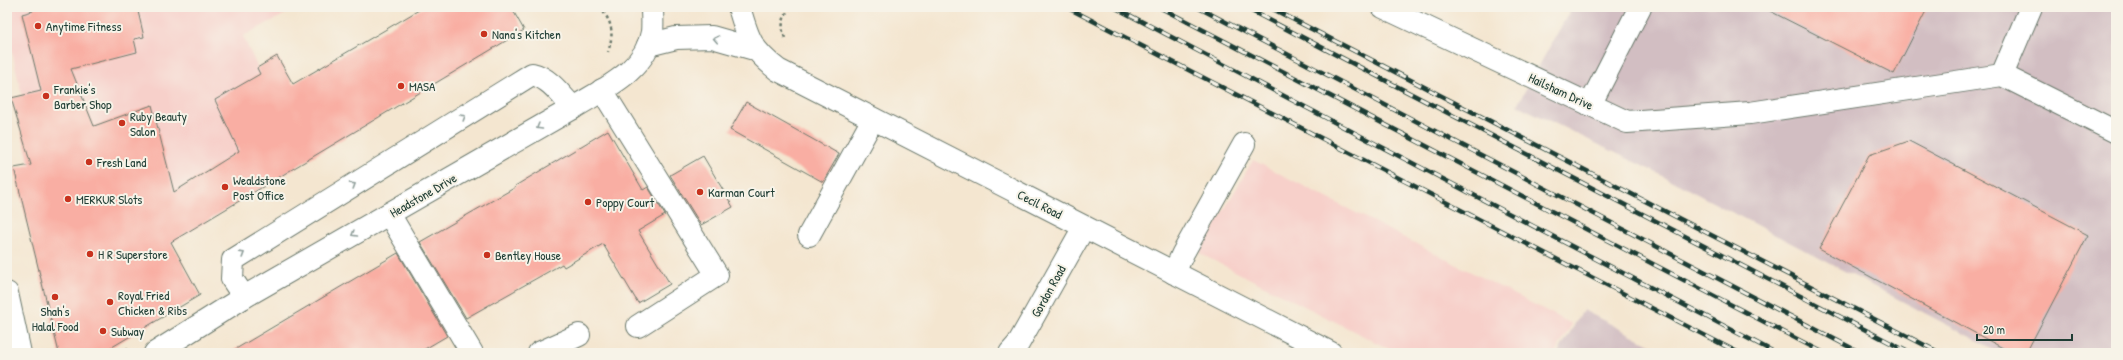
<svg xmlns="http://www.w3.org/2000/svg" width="2123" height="360" font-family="'Patrick Hand',sans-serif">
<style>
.built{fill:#f7d0ca}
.industrial{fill:#d2bec2}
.building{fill:#f9aea3}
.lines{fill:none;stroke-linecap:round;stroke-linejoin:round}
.minor-casing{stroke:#6a786b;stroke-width:24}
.path{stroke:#6a786b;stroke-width:2.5;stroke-dasharray:3 3;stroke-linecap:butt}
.minor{stroke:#fff;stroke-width:22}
.rail-casing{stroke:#1f3d34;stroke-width:4.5}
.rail{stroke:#f7f3e8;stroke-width:3;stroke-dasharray:9;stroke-linecap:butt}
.oneway{stroke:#8f9e9a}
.poi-dot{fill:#c8321e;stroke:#f7f3e8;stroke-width:1.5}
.labels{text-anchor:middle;stroke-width:4;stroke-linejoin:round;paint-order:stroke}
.poi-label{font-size:13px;fill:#1f3d34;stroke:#f7f3e8;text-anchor:start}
.street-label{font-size:13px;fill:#1f3d34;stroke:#f7f3e8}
</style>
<rect width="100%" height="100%" fill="#f7f3e8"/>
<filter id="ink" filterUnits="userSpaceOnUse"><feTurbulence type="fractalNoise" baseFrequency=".025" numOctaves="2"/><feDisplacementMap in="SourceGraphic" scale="8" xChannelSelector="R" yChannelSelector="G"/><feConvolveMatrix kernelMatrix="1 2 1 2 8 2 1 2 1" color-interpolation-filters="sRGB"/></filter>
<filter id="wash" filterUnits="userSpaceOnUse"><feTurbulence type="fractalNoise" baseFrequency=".012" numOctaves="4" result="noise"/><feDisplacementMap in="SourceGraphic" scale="16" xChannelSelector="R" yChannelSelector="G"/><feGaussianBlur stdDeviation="0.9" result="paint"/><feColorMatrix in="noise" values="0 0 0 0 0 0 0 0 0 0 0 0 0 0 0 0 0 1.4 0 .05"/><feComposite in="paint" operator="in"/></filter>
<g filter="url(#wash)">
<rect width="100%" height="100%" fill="#f4e6d0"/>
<g class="built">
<path d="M7,7H299L243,36L302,164L171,243L166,314L102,353H59L14,168L29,165L24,141L22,95L7,30Z"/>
<path d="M1253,160L1572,324L1555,353H1397L1199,253Z"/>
</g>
<g class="industrial">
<path d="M1572,7H2116V353H2001L1655,172L1517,105Z"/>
<path d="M1583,310L1667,353H1558Z"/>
</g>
<g id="blocks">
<g class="building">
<path d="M32,7H137L144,37L134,39L137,52L71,69L94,126L152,105L174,192L239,151L215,100L260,74L257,68L277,56L293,84L424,7H511L524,30L171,242L200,295L102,353H59L14,168L31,165L11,98L41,91L22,14L33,11Z"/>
<path d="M1762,7H1928L1894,74Z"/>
<path d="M746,102L839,154L823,182L730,130Z"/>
<path d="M608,130L643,190L648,187L665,215L638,231L670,284L638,303L603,244L564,267L562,264L466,318L420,242L516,187L515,186Z"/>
<path d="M1909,141L2088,235L2026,353H2012L1819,249L1869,155Z"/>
<path d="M703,156L733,207L701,225L670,175Z"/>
<path d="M398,253L447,336L418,353H229Z"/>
</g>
</g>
</g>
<g filter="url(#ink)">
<use href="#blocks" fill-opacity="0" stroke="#6a786b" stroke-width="1"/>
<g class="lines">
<defs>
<g id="minor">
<path d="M739,7C748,39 751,49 778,70L1331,353"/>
<path d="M1383,7L1627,122L1750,113L2002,75L2116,132"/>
<path d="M648,45L676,38L712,37L754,49"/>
<path d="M2002,75L2031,7"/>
<path d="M602,90L717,275L638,326"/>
<path d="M1590,105L1640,7"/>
<path d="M389,214L472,353"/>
<path d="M809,235L873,119"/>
<path d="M1174,273L1183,253L1244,144"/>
<path d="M7,293L20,353"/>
<path d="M244,297L232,279L233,260L532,74C550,78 561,95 573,108"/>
<path d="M155,353L244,297L573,108C603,89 646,71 652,32C653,24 652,15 652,7"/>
<path d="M539,353L579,335"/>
<path d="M1010,353L1018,344L1084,227"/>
</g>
</defs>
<use href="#minor" class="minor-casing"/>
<g class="path">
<path d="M599,7C613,22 614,33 608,52"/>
<path d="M785,38C780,26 783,18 790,7"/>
<path d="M122,353L128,349"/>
</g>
<use href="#minor" class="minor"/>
<defs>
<g id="rail">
<path d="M1066,7L1739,353"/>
<path d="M1114,7L1776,353"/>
<path d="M1159,7L1824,353"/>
<path d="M1197,7L1861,353"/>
<path d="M1244,7L1910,353"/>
<path d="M1269,7L1940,353"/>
</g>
</defs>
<use href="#rail" class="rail-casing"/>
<use href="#rail" class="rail"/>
</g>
<defs><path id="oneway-chevron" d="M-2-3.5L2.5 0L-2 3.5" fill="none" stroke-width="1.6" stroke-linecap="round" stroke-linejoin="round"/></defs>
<g class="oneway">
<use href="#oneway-chevron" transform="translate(716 39) rotate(-168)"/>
<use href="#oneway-chevron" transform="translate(463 117) rotate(-32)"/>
<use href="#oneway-chevron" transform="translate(539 127) rotate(150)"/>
<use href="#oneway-chevron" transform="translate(353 185) rotate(-32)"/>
<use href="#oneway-chevron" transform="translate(354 234) rotate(150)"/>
<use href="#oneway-chevron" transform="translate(242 254) rotate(-32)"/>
</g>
</g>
<g class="poi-dot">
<circle cx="38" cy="26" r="4"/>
<circle cx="484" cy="34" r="4"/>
<circle cx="401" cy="86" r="4"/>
<circle cx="46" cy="96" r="4"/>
<circle cx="122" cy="123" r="4"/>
<circle cx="89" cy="162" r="4"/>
<circle cx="225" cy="187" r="4"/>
<circle cx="700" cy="192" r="4"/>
<circle cx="68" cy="199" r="4"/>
<circle cx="588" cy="202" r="4"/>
<circle cx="90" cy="254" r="4"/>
<circle cx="487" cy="255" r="4"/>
<circle cx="55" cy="297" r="4"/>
<circle cx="110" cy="302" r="4"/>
<circle cx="103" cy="331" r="4"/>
</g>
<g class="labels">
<g class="poi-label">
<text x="46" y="31">Anytime Fitness</text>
<text x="492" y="39">Nana's Kitchen</text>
<text x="409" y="91">MASA</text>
<text x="54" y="94">Frankie's<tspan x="54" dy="15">Barber Shop</tspan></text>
<text x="130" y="121">Ruby Beauty<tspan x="130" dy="15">Salon</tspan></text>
<text x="97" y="167">Fresh Land</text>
<text x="233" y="185">Wealdstone<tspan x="233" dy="15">Post Office</tspan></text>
<text x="708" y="197">Karman Court</text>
<text x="76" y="204">MERKUR Slots</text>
<text x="596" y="207">Poppy Court</text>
<text x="98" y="259">H R Superstore</text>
<text x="495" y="260">Bentley House</text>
<text x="118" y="300">Royal Fried<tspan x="118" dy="15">Chicken &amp; Ribs</tspan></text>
<text x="55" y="316" text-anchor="middle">Shah's<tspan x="55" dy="15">Halal Food</tspan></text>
<text x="111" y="336">Subway</text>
</g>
<g class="street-label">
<text transform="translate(1561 91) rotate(25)" y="5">Hailsham Drive</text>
<text transform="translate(423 195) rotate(-30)" y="5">Headstone Drive</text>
<text transform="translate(1040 204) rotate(27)" y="5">Cecil Road</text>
<text transform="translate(1048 291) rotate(-61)" y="5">Gordon Road</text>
</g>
</g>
<rect width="2123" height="360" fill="none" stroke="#f7f3e8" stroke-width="24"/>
<path d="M1977 334v6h95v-6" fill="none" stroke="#1f3d34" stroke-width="2"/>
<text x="1983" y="334" font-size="12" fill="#1f3d34" stroke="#f7f3e8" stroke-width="3" paint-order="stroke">20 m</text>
</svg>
